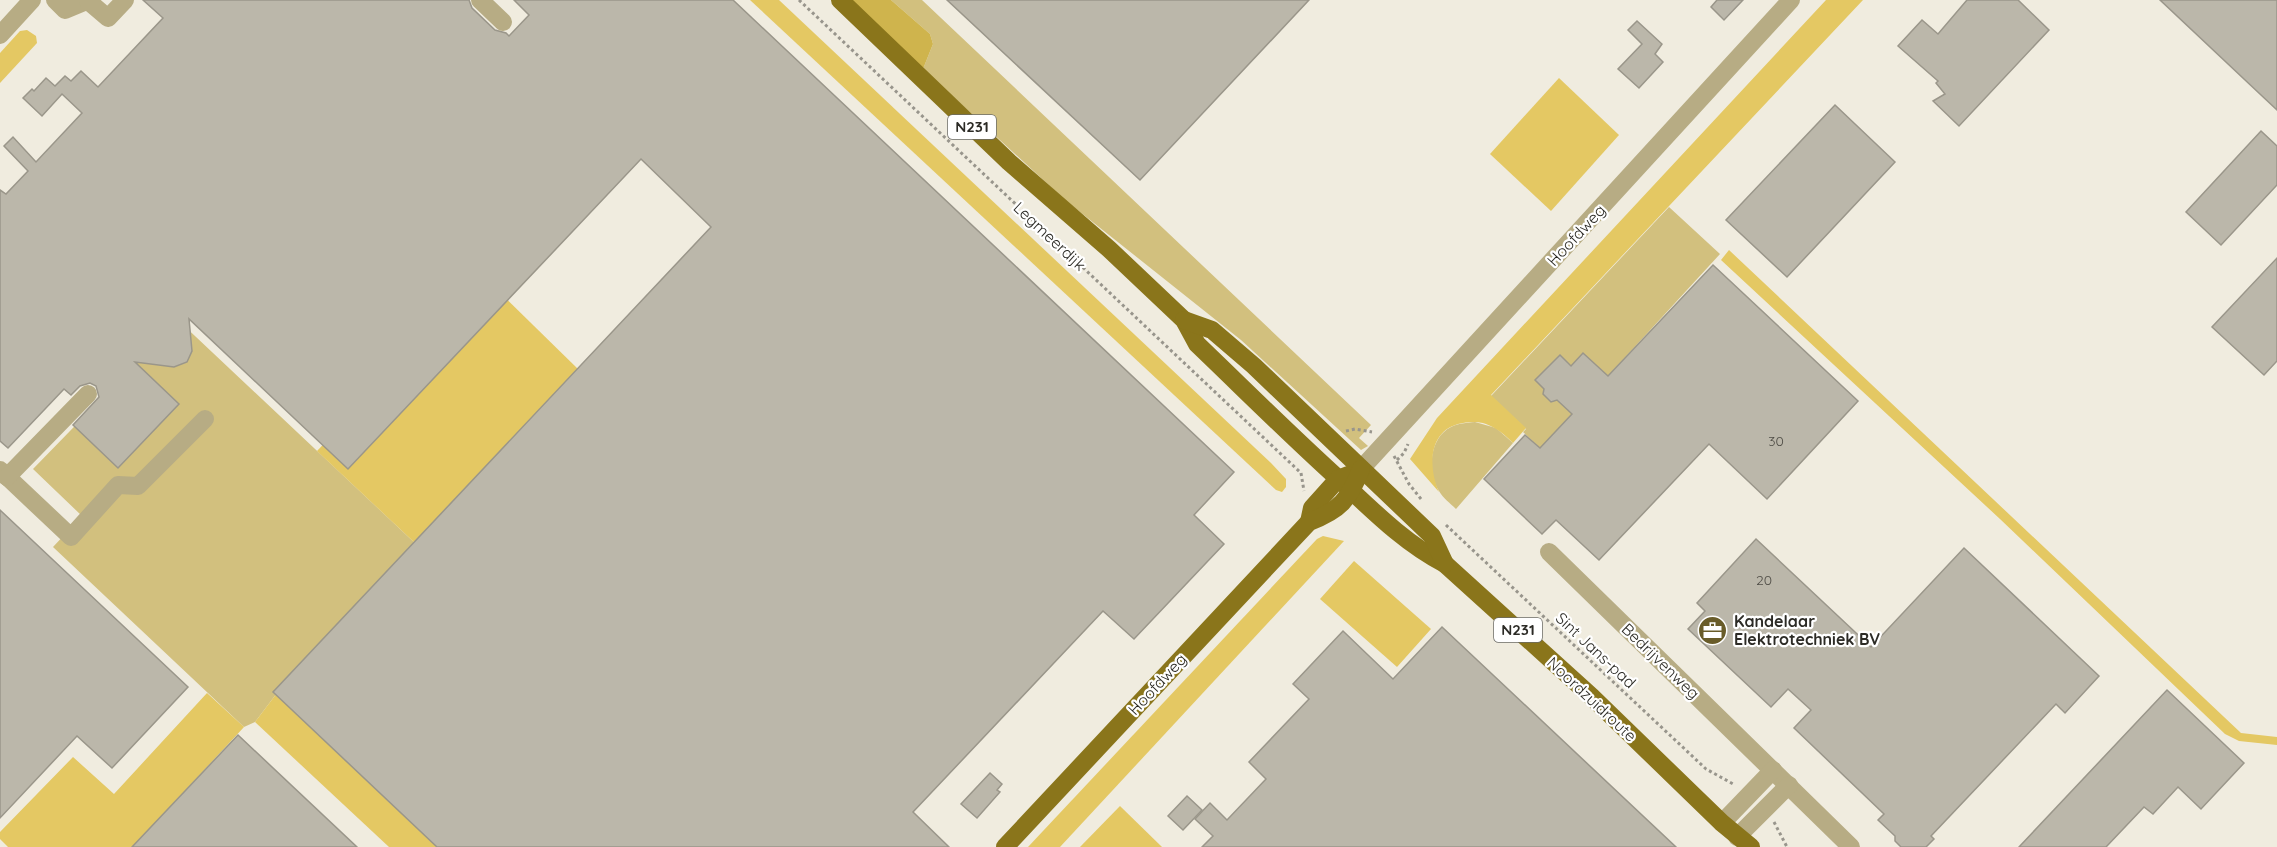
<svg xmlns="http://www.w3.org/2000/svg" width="2277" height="847" font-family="Quicksand,sans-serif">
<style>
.green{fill:#d2c07e}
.forest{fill:#cfb44d}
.water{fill:#e4c863}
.building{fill:#bbb7aa;stroke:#9a968a;stroke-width:1.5}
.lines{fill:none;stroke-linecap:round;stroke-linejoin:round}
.path{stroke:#98958c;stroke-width:3;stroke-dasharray:3 3;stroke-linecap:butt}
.minor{stroke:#b7ac84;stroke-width:18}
.major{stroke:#8a751b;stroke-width:18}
.labels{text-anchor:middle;stroke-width:4.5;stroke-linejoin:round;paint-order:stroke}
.number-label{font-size:14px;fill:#504e47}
.shield{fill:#fff;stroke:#6b6b67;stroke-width:1.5}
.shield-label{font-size:15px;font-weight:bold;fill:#2c2b26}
.street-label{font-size:16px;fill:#2c2b26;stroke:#fff}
.poi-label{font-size:16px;font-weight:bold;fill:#2c2b26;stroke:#fff;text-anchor:start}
</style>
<rect width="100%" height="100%" fill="#f0ecdf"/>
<g class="green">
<path d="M891,0H922L1371,425L1359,438L1368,446L1361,450L1241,340L1065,200L923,69L933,44L930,34Z"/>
<path d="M1669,207L1720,254L1541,449L1523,432L1526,429L1491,396Z"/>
<path d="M178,320L417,545L277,693L255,722L244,727L53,547L82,516L33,469Z"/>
<path d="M1475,422L1496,428L1513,443L1456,509C1450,503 1443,498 1439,491C1427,472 1429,438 1451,427C1458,423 1467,423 1475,422Z"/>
</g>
<path class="forest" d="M850,0H891L930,34L933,44L923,69Z"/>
<g class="water">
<path d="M750,0H779L1271,463L1286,479V487L1282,492L1276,490Z"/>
<path d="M1826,0H1863L1491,395L1526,428L1513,443C1505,435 1497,428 1486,424C1477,421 1467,422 1458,424C1427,433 1429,469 1439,492L1410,459L1437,418Z"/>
<path d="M27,30L36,36L37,43L0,83V53L20,31Z"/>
<path d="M1559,78L1619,135L1551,211L1490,154Z"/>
<path d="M1729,250L2241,733L2277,737V745L2239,741L2225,734L2000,519L1721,260Z"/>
<path d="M483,276L579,370L417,545L317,451Z"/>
<path d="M1323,536L1344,541L1060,847H1028L1317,539Z"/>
<path d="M1354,561L1431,629L1397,667L1320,599Z"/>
<path d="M207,693L244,727L133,847H8L0,839V832L73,757L114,794Z"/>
<path d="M277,693L441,847H389L255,722Z"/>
<path d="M1120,806L1162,847H1080Z"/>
</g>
<g class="building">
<path d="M143,0H469L472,8L495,30L506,33L509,36L529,15L514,0H733L1234,472L1194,515L1224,544L1134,639L1103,611L913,812L949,847H437L273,692L711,227L641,159L348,469L189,319L192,351L187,362L174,367L135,362L179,404L118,468L73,425L99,397L96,386L90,383L80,386L71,395L64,389L8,448L0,441V190L6,194L28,171L4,146L13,137L36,162L82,113L62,94L42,116L23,98L32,89L34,91L46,78L55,86L65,76L71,81L81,71L98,87L163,18Z"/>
<path d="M947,0H1309L1140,180Z"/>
<path d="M1717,0H1743L1724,20L1711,7Z"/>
<path d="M1967,0H2018L2049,30L1959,126L1933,101L1945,94L1936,83L1938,81L1898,46L1922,20L1938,34Z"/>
<path d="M2160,0H2277V110L2261,95Z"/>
<path d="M1637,21L1662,44L1655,54L1663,62L1639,88L1618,69L1642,44L1628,30Z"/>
<path d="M1835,105L1895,162L1787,277L1726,220Z"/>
<path d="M2261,131L2277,146V185L2221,245L2186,212Z"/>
<path d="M2277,258V361L2264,375L2212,327Z"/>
<path d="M1713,265L1858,401L1767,499L1709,444L1599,560L1556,520L1542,534L1484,479L1525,435L1540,448L1572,414L1557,400L1551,402L1543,394L1544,389L1535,380L1560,355L1571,366L1583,353L1608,376Z"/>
<path d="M0,510L188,687L112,768L77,736L0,818Z"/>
<path d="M1756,539L1871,647L1964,548L2099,676L2065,713L2056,704L1931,836L1934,839L1926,847H1901L1895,841V836L1878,820L1884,814L1794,728L1811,710L1788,689L1771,707L1688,629L1705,611L1697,603Z"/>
<path d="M1442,627L1676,847H1202L1213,836L1195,819L1210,803L1227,820L1266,779L1249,762L1309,699L1293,684L1343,631L1393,679Z"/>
<path d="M2167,690L2244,763L2201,809L2178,787L2153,814L2144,807L2106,847H2019Z"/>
<path d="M238,735L357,847H132Z"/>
<path d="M990,773L1002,784L997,790L1000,792L977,818L961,804Z"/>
<path d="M1187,796L1202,810L1183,830L1168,816Z"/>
</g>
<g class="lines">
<g class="path">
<path d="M799,0L1301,473"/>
<path d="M1346,431L1355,429L1372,432"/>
<path d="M1394,456L1409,484L1421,499"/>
<path d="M1397,460L1404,453L1408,444"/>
<path d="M1301,473L1304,491"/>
<path d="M1446,525L1706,769L1735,785"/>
<path d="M1774,822L1787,847"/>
</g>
<g class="minor">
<path d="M55,0L65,10L89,0"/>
<path d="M480,0L503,22"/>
<path d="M88,1L108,18L125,0"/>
<path d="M0,35L32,0"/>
<path d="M1361,469L1791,0"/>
<path d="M0,470L71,537L118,485L138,486L205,419"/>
<path d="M7,477L88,394"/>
<path d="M1549,552L1851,847"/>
<path d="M1722,823L1773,770"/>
<path d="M1737,837L1789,785"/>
</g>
<g class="major">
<path d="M840,0L1009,162L1109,249L1184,320L1197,344C1245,390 1292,437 1342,482C1374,512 1406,544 1445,564L1592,697L1722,823L1751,847"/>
<path d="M1184,320L1212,330L1254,366L1432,536L1445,564"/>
<path d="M1309,522L1312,508L1338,479L1348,475"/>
<path d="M1005,847L1309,522C1340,510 1349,500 1361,469"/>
</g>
</g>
<defs>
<symbol id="office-disc" viewBox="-11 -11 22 22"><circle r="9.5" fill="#695c29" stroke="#fff"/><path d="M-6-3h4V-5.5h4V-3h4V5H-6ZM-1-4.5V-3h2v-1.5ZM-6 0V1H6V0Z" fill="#fff"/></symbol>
</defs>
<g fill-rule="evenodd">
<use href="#office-disc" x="1696" y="614" width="33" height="33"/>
</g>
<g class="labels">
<g class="number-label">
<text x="1776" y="446">30</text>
<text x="1764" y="585">20</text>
</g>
<g class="shield">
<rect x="948" y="115" width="48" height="24" rx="4.5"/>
<rect x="1494" y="618" width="48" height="24" rx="4.5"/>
</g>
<g class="shield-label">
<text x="972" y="132">N231</text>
<text x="1518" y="635">N231</text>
</g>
<g class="street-label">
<text transform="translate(1576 235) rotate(-47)" y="6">Hoofdweg</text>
<text transform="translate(1050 236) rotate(43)" y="6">Legmeerdijk</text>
<text transform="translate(1596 650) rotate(43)" y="6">Sint Jans-pad</text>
<text transform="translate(1661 661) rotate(44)" y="6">Bedrijvenweg</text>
<text transform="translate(1157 684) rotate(-47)" y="6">Hoofdweg</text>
<text transform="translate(1592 699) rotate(43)" y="6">Noordzuidroute</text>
</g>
<g class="poi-label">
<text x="1734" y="627">Kandelaar<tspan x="1734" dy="18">Elektrotechniek BV</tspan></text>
</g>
</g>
</svg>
